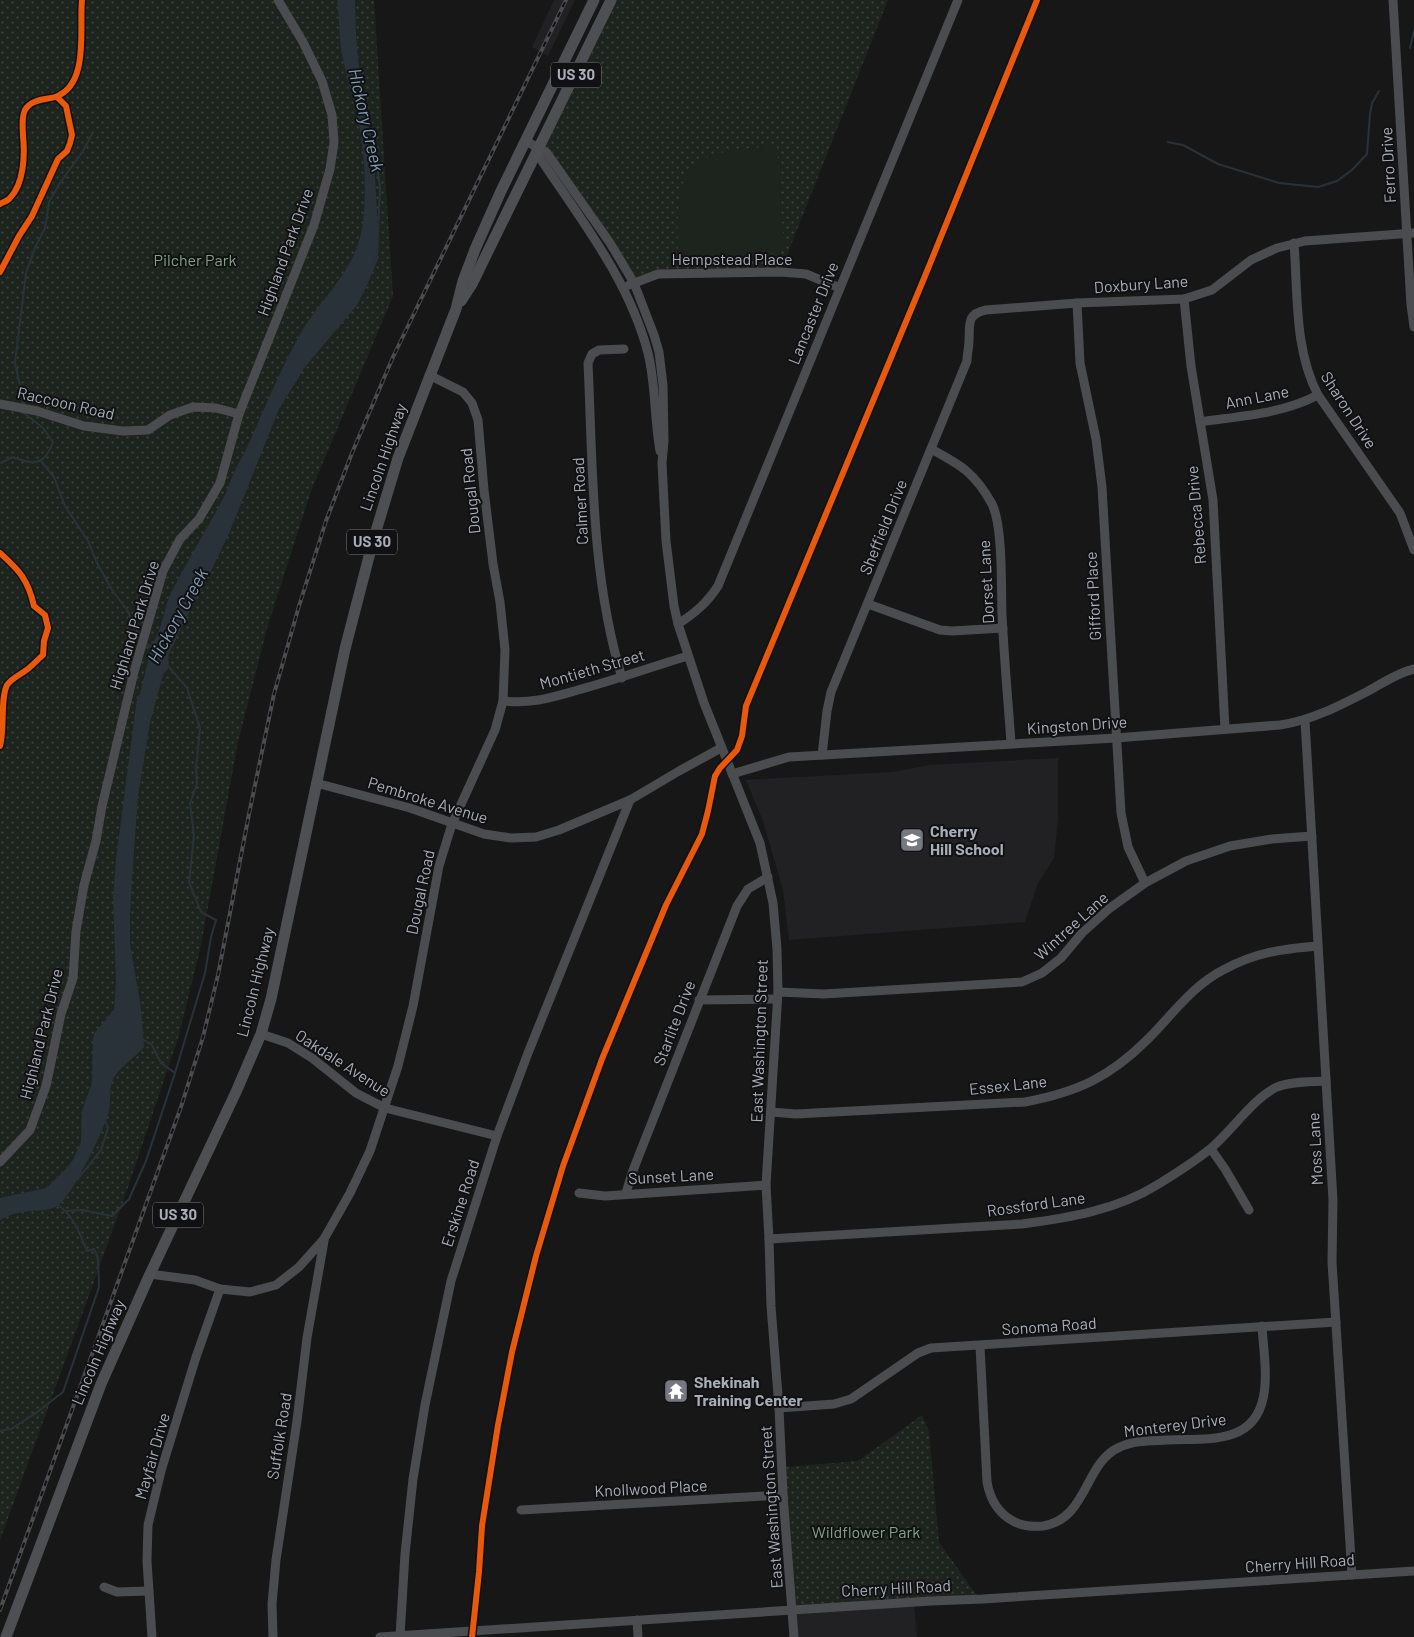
<svg xmlns="http://www.w3.org/2000/svg" width="1414" height="1637" font-family="Barlow,sans-serif">
<style>
.built{fill:#212123}
.grass{fill:url(#grass-dots)}
.garden{fill:#1d241e}
.water{fill:#2a3239}
.lines{fill:none;stroke-linecap:round;stroke-linejoin:round}
.stream{stroke:#2a3239;stroke-width:2}
.minor{stroke:#4b4c50;stroke-width:9}
.major{stroke:#4d4f52;stroke-width:11}
.rail-casing{stroke:#4b4c4f;stroke-width:4}
.rail{stroke:#111113;stroke-width:2;stroke-dasharray:5.5;stroke-linecap:butt}
.cycleway-casing{stroke:#111113;stroke-width:9}
.cycleway{stroke:#e8590c;stroke-width:6}
.labels{text-anchor:middle;stroke-width:4;stroke-linejoin:round;paint-order:stroke}
.shield{fill:#111113;stroke:#7b7e86;stroke-width:1}
.shield-label{font-size:15px;font-weight:bold;fill:#a8adb8}
.street-label{font-size:16px;fill:#a8adb8;stroke:#111113}
.park-label{font-size:16px;fill:#7fa381;stroke:#111113}
.poi-label{font-size:16px;font-weight:bold;fill:#a8adb8;stroke:#111113;text-anchor:start}
.water-label{font-size:18px;font-style:italic;fill:#7f9bb3;stroke:#111113}
</style>
<defs>
<pattern id="grass-dots" width="8" height="8" patternUnits="userSpaceOnUse" patternTransform="scale(1.25)"><rect width="8" height="8" fill="#1d241e"/><path d="M2 2h.1M6 6h.1" fill="none" stroke="#3b413d" stroke-width="1.8" stroke-linecap="round"/></pattern>
</defs>
<rect width="100%" height="100%" fill="#171717"/>
<g class="built">
<path d="M554,0H575L548,56L532,47Z"/>
<path d="M1058,758V820L1054,858L1038,883L1025,922L789,940L783,890L763,821L746,780L892,772L930,765Z"/>
<path d="M914,1604L917,1637H797L796,1611Z"/>
</g>
<g class="grass">
<path d="M0,0H374L393,296L311,491L268,625L238,742L201,945L179,1035L124,1199L0,1540Z"/>
<path d="M615,0H888L782,268L656,272L636,277L543,148Z"/>
<path d="M922,1415L929,1432L939,1542L978,1597L794,1607L785,1467L858,1461Z"/>
</g>
<path class="garden" d="M777,146L784,248L779,253L678,256C678,232 675,193 688,172C702,149 752,148 777,146Z"/>
<path class="water" d="M337,0H355L356,35L361,92L374,159L378,230L376,258L369,281L357,305L305,367L279,409L230,531L210,573L184,622L168,656L169,667L163,675L150,723L138,796L133,863L130,915V944L141,1008L144,1047C136,1056 120,1068 114,1077C109,1086 111,1100 109,1111C105,1128 73,1194 59,1205C48,1213 30,1209 18,1213C12,1214 6,1217 0,1220V1198L46,1188L66,1169L73,1160L81,1142L82,1111L92,1083L93,1038L94,1034L114,1010L116,981L113,898L116,859L137,698L140,694L150,653V646C163,632 163,608 172,591C189,558 208,527 225,495C228,489 230,481 233,475C238,463 245,453 250,441C265,407 280,371 298,338C318,300 355,273 362,228C368,188 364,144 355,104C350,86 344,68 341,49C339,33 339,16 337,0Z"/>
<g class="lines">
<g class="stream">
<path d="M1410,48L1414,31"/>
<path d="M367,125L375,149L380,187L377,259L371,273"/>
<path d="M1168,142L1183,145L1218,164L1279,183L1318,187L1337,181L1352,170L1367,154L1370,114L1372,103L1379,91"/>
<path d="M24,404L15,363L26,273L35,248L45,228L49,202L60,183L83,151L92,134"/>
<path d="M41,461L54,477L65,506L88,541L97,563L112,590L127,610L140,637"/>
<path d="M0,463L13,457C34,466 45,465 53,442L43,428L24,413"/>
<path d="M147,644L150,646"/>
<path d="M141,1038L152,1045L161,1063L175,1073"/>
<path d="M77,1180L101,1150L108,1128L105,1120"/>
<path d="M66,1211L82,1210L112,1216L129,1199L146,1161L175,1073L205,973L211,937L216,920L201,912L189,882L194,836L190,803L197,784L196,768L200,728L187,688L169,667"/>
<path d="M0,1431L11,1429L36,1413L63,1392L99,1287L98,1258L94,1249L87,1251C80,1234 74,1216 58,1205"/>
</g>
<g class="minor">
<path d="M1393,0L1411,305L1414,327"/>
<path d="M526,141L547,153L610,243L634,283L654,335L659,352L663,385L664,441L662,463L666,541L674,606L678,624L704,703L760,843L773,903L777,949L778,992L766,1185L769,1239L771,1306L779,1408L783,1495L794,1637"/>
<path d="M539,149L540,158C581,220 629,280 648,353C656,385 654,418 660,451"/>
<path d="M1294,243C1298,294 1294,349 1318,395L1400,513L1414,550"/>
<path d="M629,285L658,274L781,272L806,274L840,288"/>
<path d="M1184,299L1191,366L1213,500L1225,729"/>
<path d="M1077,303L1080,363L1096,439L1102,487L1121,813L1128,847L1145,883"/>
<path d="M0,404L37,411L84,426L123,431L148,430L170,415L193,407L216,408L239,414"/>
<path d="M1200,422C1240,416 1282,414 1318,395"/>
<path d="M931,449C961,465 975,473 992,504C1003,526 1001,586 1002,614C1004,657 1008,700 1011,743"/>
<path d="M868,604L940,630L952,631L1003,628"/>
<path d="M678,624C695,613 707,603 718,586L958,0"/>
<path d="M622,678C591,576 593,470 588,363L592,354L599,350L624,349"/>
<path d="M503,701C532,704 550,698 578,690C615,680 651,667 688,656"/>
<path d="M1305,721L1333,1200L1332,1262L1352,1575"/>
<path d="M822,755L827,711L831,692L967,361C967,354 969,347 969,341C970,325 966,314 986,310L1077,303L1184,299L1212,290L1251,260L1277,248L1305,241L1414,233"/>
<path d="M732,774L789,757L1116,738L1280,725C1312,720 1339,706 1368,691C1383,683 1397,673 1414,669"/>
<path d="M316,783L410,808L484,834L511,838L536,837L559,830L630,800L679,771L721,748"/>
<path d="M778,992L824,994L1022,982L1042,973L1061,958L1082,933L1110,908L1145,883L1186,861L1230,846L1272,839L1312,836"/>
<path d="M699,1000L777,999"/>
<path d="M261,1034L288,1043L312,1058L356,1093L385,1108L497,1136"/>
<path d="M771,1112L796,1114L1025,1102C1078,1092 1110,1077 1148,1039C1172,1015 1192,986 1223,970C1256,952 1282,949 1318,946"/>
<path d="M1211,1149L1225,1169L1249,1210"/>
<path d="M0,1162L30,1130L46,1086L61,1014L73,978L76,931L84,885L96,841L102,806L134,672L163,571L180,539L199,519L220,483L239,414L314,225L330,169L334,142L332,115L322,81L303,42L278,0"/>
<path d="M579,1193L605,1196L766,1185"/>
<path d="M626,1193L632,1173L737,906L748,889L768,877"/>
<path d="M769,1239L1022,1224C1068,1218 1117,1210 1157,1185C1175,1174 1194,1162 1210,1149C1231,1132 1253,1098 1277,1087C1292,1081 1310,1082 1326,1081"/>
<path d="M150,1274L195,1280L220,1289L250,1292L276,1285L299,1267L324,1239L350,1193L370,1151L398,1066L413,1006L439,866L452,824L495,730L503,701L505,650L500,602L493,564L484,490L478,420L472,403L463,392L429,375"/>
<path d="M980,1346L987,1482C990,1499 998,1513 1013,1521C1022,1526 1033,1527 1043,1526C1088,1519 1084,1462 1120,1447C1135,1440 1152,1441 1168,1440C1189,1439 1213,1441 1233,1434C1277,1419 1264,1362 1262,1326"/>
<path d="M779,1408L834,1404L851,1399L918,1353L931,1348L1336,1322"/>
<path d="M521,1510L783,1495"/>
<path d="M104,1587L117,1592L149,1591"/>
<path d="M637,1620L638,1637"/>
<path d="M400,1636L405,1554L413,1479L425,1405L451,1281L497,1136L528,1053L630,800"/>
<path d="M152,1637L147,1561L148,1525L161,1471L196,1357L220,1289"/>
<path d="M273,1637L272,1604L276,1560L297,1421L307,1338L324,1241"/>
<path d="M380,1637L931,1601L983,1599L1414,1571"/>
</g>
<g class="major">
<path d="M461,301L472,284L611,0"/>
<path d="M6,1637L101,1384L150,1274L236,1092L261,1034L271,999L345,649L373,541L398,458L456,309L463,281L476,247L501,191L594,0"/>
</g>
<defs>
<path id="rail" d="M0,1610L181,1107L203,1037L218,975L249,814L274,694L299,606L326,521L352,453L393,357L566,0"/>
</defs>
<use href="#rail" class="rail-casing"/>
<use href="#rail" class="rail"/>
<defs>
<g id="cycleway">
<path d="M0,204C3,202 8,201 10,198C24,184 25,154 23,136C23,128 21,118 25,110C31,99 45,100 55,97C90,85 79,28 82,0"/>
<path d="M0,272L19,236L32,216L58,159L67,151L70,143L72,135L66,106L57,97"/>
<path d="M0,553C20,571 28,580 34,606L45,615L48,628L44,641L43,655C38,659 34,664 29,668C22,674 13,677 7,685C0,699 5,728 0,746"/>
<path d="M472,1637L479,1572L482,1526L498,1425L512,1352L536,1256L563,1166L602,1059L666,905L702,834L708,811L715,776L720,768L737,750L742,736L746,706L925,276L1037,0"/>
</g>
</defs>
<use href="#cycleway" class="cycleway-casing"/>
<use href="#cycleway" class="cycleway"/>
</g>
<defs>
<symbol id="school-square" viewBox="-11 -11 22 22"><rect x="-9" y="-9" width="18" height="18" rx="4" fill="#757880" stroke="#111113"/><path d="M0-5L7-2L0 1L-7-2ZM-4 1L0 2.5L4 1V4Q0 6-4 4Z" fill="#fff"/></symbol>
<symbol id="temple-square" viewBox="-11 -11 22 22"><rect x="-9" y="-9" width="18" height="18" rx="4" fill="#757880" stroke="#111113"/><path d="M0-6L5-2H3V0L6.5 2.5H4V6H1.5V3h-3V6H-4V2.5H-6.5L-3 0V-2H-5Z" fill="#fff"/></symbol>
</defs>
<g fill-rule="evenodd">
<use href="#school-square" x="898" y="826" width="28" height="28"/>
<use href="#temple-square" x="662" y="1377" width="28" height="28"/>
</g>
<g class="labels">
<g class="shield">
<rect x="551" y="62.5" width="50" height="25" rx="4"/>
<rect x="347" y="529.5" width="50" height="25" rx="4"/>
<rect x="153" y="1202.5" width="50" height="25" rx="4"/>
</g>
<g class="shield-label">
<text x="576" y="80">US 30</text>
<text x="372" y="547">US 30</text>
<text x="178" y="1220">US 30</text>
</g>
<g class="street-label">
<text transform="translate(1388 165) rotate(-93)" y="6">Ferro Drive</text>
<text transform="translate(285 252) rotate(-70)" y="6">Highland Park Drive</text>
<text x="732" y="265">Hempstead Place</text>
<text transform="translate(1141 284) rotate(-4)" y="6">Doxbury Lane</text>
<text transform="translate(813 313) rotate(-68)" y="6">Lancaster Drive</text>
<text transform="translate(1257 397) rotate(-11)" y="6">Ann Lane</text>
<text transform="translate(66 403) rotate(13)" y="6">Raccoon Road</text>
<text transform="translate(1349 410) rotate(57)" y="6">Sharon Drive</text>
<text transform="translate(383 457) rotate(-71)" y="6">Lincoln Highway</text>
<text transform="translate(470 491) rotate(-96)" y="6">Dougal Road</text>
<text transform="translate(580 501) rotate(-93)" y="6">Calmer Road</text>
<text transform="translate(1196 515) rotate(-95)" y="6">Rebecca Drive</text>
<text transform="translate(883 527) rotate(-68)" y="6">Sheffield Drive</text>
<text transform="translate(986 582) rotate(-93)" y="6">Dorset Lane</text>
<text transform="translate(1093 596) rotate(-93)" y="6">Gifford Place</text>
<text transform="translate(134 625) rotate(-73)" y="6">Highland Park Drive</text>
<text transform="translate(592 669) rotate(-16)" y="6">Montieth Street</text>
<text transform="translate(1077 725) rotate(-4)" y="6">Kingston Drive</text>
<text transform="translate(428 800) rotate(17)" y="6">Pembroke Avenue</text>
<text transform="translate(420 892) rotate(-78)" y="6">Dougal Road</text>
<text transform="translate(1071 926) rotate(-42)" y="6">Wintree Lane</text>
<text transform="translate(255 982) rotate(-76)" y="6">Lincoln Highway</text>
<text transform="translate(674 1023) rotate(-69)" y="6">Starlite Drive</text>
<text transform="translate(41 1034) rotate(-76)" y="6">Highland Park Drive</text>
<text transform="translate(759 1041) rotate(-88)" y="6">East Washington Street</text>
<text transform="translate(343 1063) rotate(33)" y="6">Oakdale Avenue</text>
<text transform="translate(1008 1085) rotate(-6)" y="6">Essex Lane</text>
<text transform="translate(1315 1149) rotate(-93)" y="6">Moss Lane</text>
<text transform="translate(671 1176) rotate(-3)" y="6">Sunset Lane</text>
<text transform="translate(460 1203) rotate(-72)" y="6">Erskine Road</text>
<text transform="translate(1036 1204) rotate(-8)" y="6">Rossford Lane</text>
<text transform="translate(1049 1326) rotate(-4)" y="6">Sonoma Road</text>
<text transform="translate(98 1352) rotate(-67)" y="6">Lincoln Highway</text>
<text transform="translate(1175 1425) rotate(-7)" y="6">Monterey Drive</text>
<text transform="translate(279 1436) rotate(-81)" y="6">Suffolk Road</text>
<text transform="translate(152 1456) rotate(-74)" y="6">Mayfair Drive</text>
<text transform="translate(651 1488) rotate(-3)" y="6">Knollwood Place</text>
<text transform="translate(771 1507) rotate(-94)" y="6">East Washington Street</text>
<text transform="translate(1300 1563) rotate(-4)" y="6">Cherry Hill Road</text>
<text transform="translate(896 1588) rotate(-3)" y="6">Cherry Hill Road</text>
</g>
<g class="park-label">
<text x="195" y="266">Pilcher Park</text>
<text x="866" y="1538">Wildflower Park</text>
</g>
<g class="poi-label">
<text x="930" y="837">Cherry<tspan x="930" dy="18">Hill School</tspan></text>
<text x="694" y="1388">Shekinah<tspan x="694" dy="18">Training Center</tspan></text>
</g>
<g class="water-label">
<text transform="translate(366 120) rotate(77)" y="6">Hickory Creek</text>
<text transform="translate(178 616) rotate(-61)" y="6">Hickory Creek</text>
</g>
</g>
</svg>
